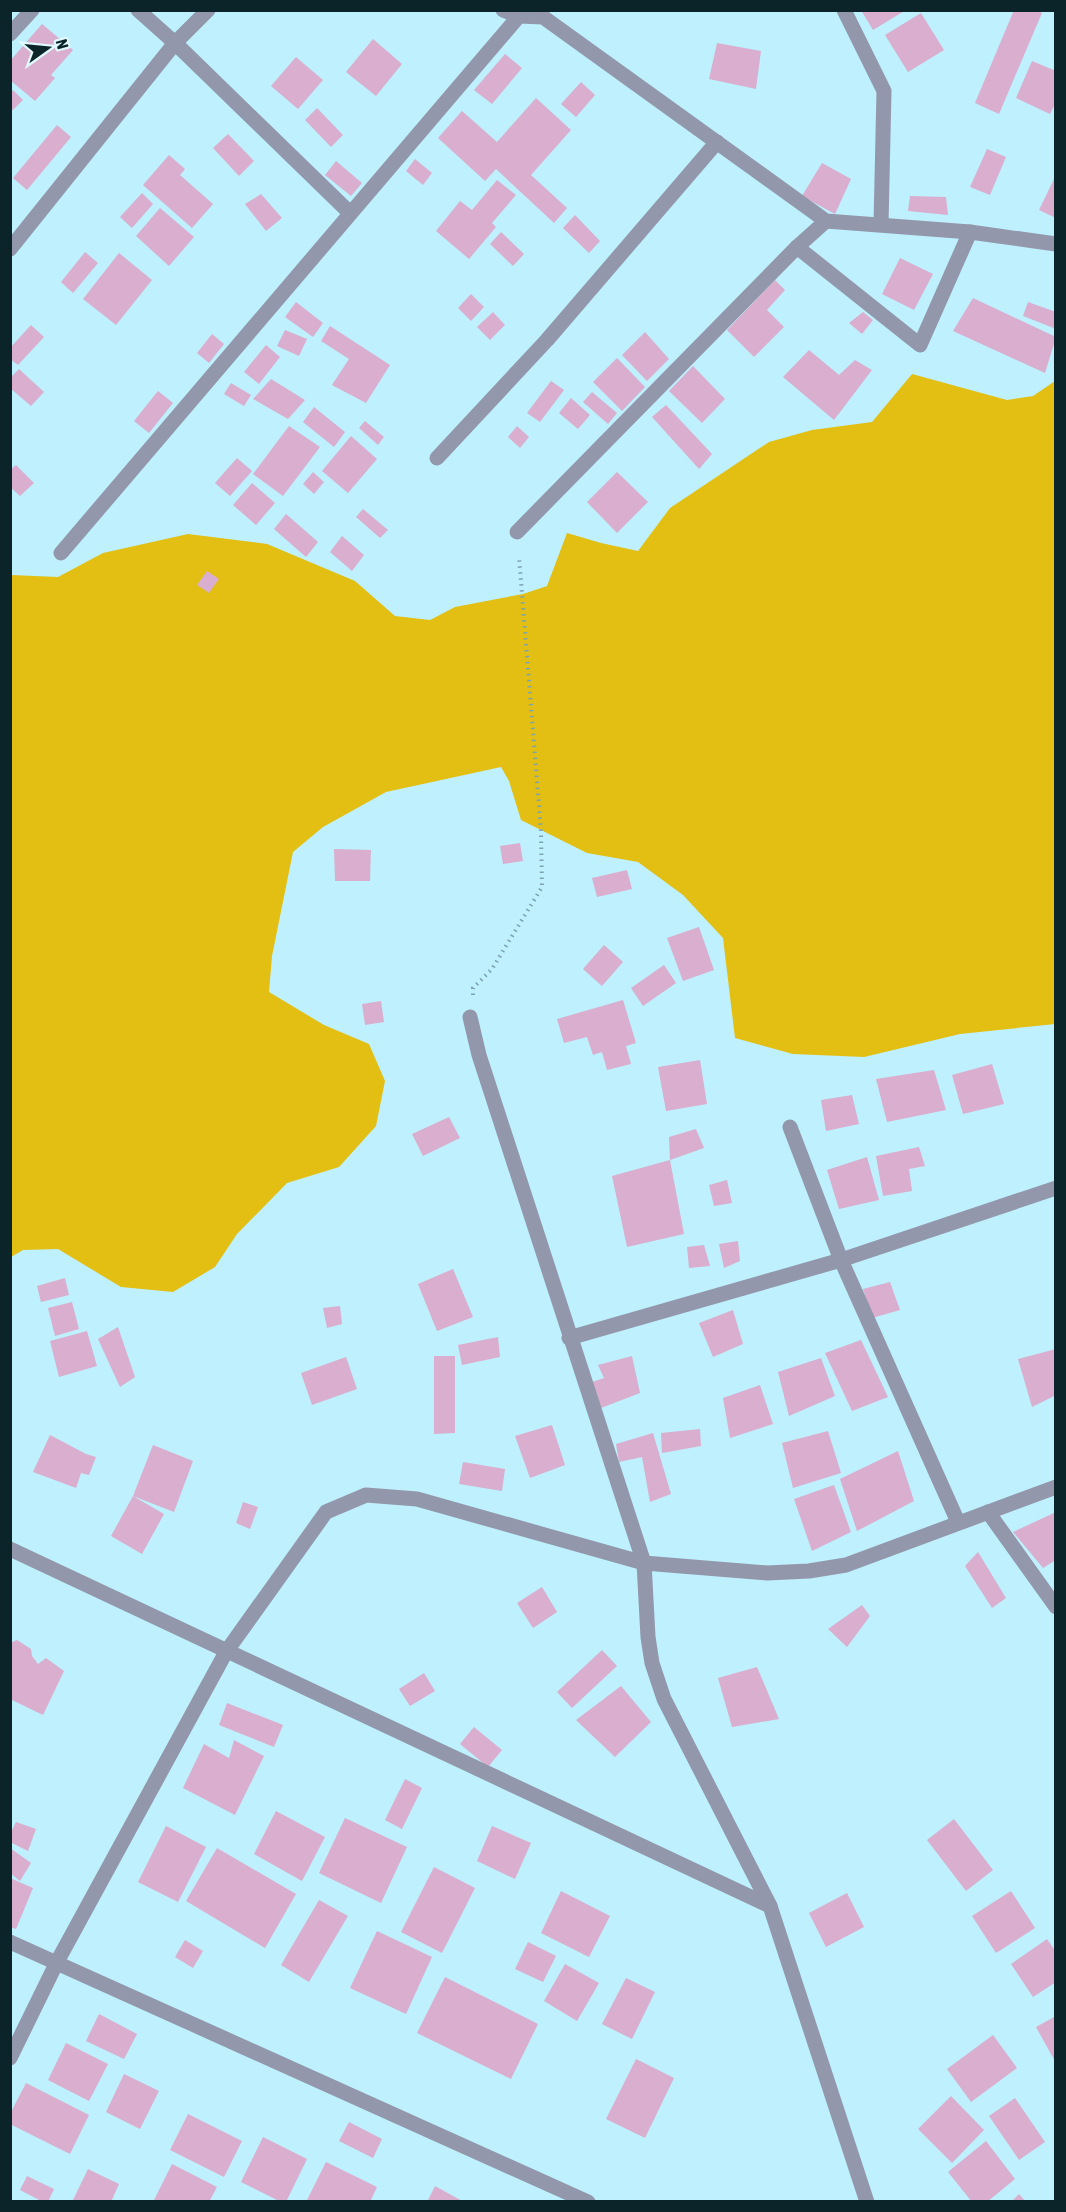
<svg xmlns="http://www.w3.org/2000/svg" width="1066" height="2212" font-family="'Asap Condensed',sans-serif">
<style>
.water{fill:#e2bf12}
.building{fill:#d9aece}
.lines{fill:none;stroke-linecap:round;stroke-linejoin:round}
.path{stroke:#7ca4af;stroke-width:4;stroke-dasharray:1.5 4.5;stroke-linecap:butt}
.minor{stroke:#9297ab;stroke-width:15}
</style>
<rect width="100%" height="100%" fill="#bff0fd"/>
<path class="water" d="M912,374L1007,400L1033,396L1055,381V1024L960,1034L864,1057L793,1054L735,1038L723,938L683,895L638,862L587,853L521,820L509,781L501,767L386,792L323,827L293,852L272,956L269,992L324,1025L369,1044L385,1081L376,1126L339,1167L287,1183L237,1234L215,1267L173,1292L121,1287L58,1249L23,1250L11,1257V575L58,577L103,553L188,534L267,544L355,581L395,616L430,620L455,607L523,594L547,586L567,533L601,543L638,551L670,508L769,442L812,430L872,422Z"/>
<g class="building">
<path d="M861,10H906L873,30Z"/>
<path d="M1014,10H1036L1042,13L999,114L975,103Z"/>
<path d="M921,13L944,50L908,72L885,35Z"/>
<path d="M42,24L73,50L51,75L55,78L35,101L10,80V61Z"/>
<path d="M373,39L402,64L376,96L346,72Z"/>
<path d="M717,43L761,51L756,89L709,79Z"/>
<path d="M505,54L522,68L492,104L474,90Z"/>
<path d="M296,57L323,80L298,109L271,86Z"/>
<path d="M1032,61L1056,71V102L1050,114L1016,98Z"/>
<path d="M581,82L595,95L576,117L561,104Z"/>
<path d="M13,90L23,100L13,110L10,108V94Z"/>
<path d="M536,98L571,130L531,175L567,208L554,223L496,169L485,181L438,138L462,111L497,142Z"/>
<path d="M317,108L343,135L331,147L305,120Z"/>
<path d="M57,125L71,137L27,190L13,178Z"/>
<path d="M228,134L254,161L239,176L213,148Z"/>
<path d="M987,149L1006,157L990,195L970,187Z"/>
<path d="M169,155L185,169L180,175L213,204L192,228L143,185Z"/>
<path d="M415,159L432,173L423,185L406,171Z"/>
<path d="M336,161L362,183L351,196L325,175Z"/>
<path d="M822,163L851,179L835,214L802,196Z"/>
<path d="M1056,175V218L1039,210Z"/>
<path d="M497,180L516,195L492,223L496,227L469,259L436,231L460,201L472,210Z"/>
<path d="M142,193L153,204L132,228L120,217Z"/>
<path d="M261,194L282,218L266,231L245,204Z"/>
<path d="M910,196L946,197L948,215L908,211Z"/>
<path d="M160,208L194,237L169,266L136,236Z"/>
<path d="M575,215L600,241L589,253L563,228Z"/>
<path d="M501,232L524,254L513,266L490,244Z"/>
<path d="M85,252L98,263L73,293L61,282Z"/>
<path d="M119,253L152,280L116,325L83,299Z"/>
<path d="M900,258L933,274L914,310L882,294Z"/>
<path d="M775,280L785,290L767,310L784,327L754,357L727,330Z"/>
<path d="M471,294L484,307L471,321L458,308Z"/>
<path d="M973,298L1056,337L1045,373L953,331Z"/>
<path d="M296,302L323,323L313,337L285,317Z"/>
<path d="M1028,302L1056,312V329L1023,316Z"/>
<path d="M493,312L505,325L490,340L477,327Z"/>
<path d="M863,312L873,320L862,334L849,323Z"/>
<path d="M31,325L44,337L18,365L10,359V348Z"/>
<path d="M330,326L390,365L366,403L332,385L349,359L321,341Z"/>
<path d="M285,330L307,339L299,356L277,346Z"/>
<path d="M645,332L669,359L647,381L622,355Z"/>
<path d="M212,334L224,344L209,363L197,353Z"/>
<path d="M266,345L280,357L259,384L244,372Z"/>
<path d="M809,350L839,375L855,360L872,370L834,420L783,377Z"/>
<path d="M617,358L645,387L622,411L593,382Z"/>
<path d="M693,366L725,399L702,423L669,391Z"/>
<path d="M19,369L44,392L31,406L10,388V378Z"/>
<path d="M271,379L305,400L288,419L253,399Z"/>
<path d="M551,381L564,390L540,422L527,413Z"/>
<path d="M231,383L251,395L244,406L224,394Z"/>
<path d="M158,391L173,403L149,433L134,421Z"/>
<path d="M592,392L617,413L608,424L583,402Z"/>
<path d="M571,398L590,415L578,429L559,413Z"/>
<path d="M666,405L712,454L699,469L652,417Z"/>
<path d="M314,407L345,432L334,447L303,422Z"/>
<path d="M365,421L384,437L378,445L359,428Z"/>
<path d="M289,426L320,447L283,496L253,474Z"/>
<path d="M517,426L529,437L520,448L508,437Z"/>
<path d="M351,436L377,459L348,493L322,471Z"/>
<path d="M237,458L252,471L230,496L215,483Z"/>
<path d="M16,465L34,483L20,496L10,487V470Z"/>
<path d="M313,472L324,482L314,494L303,484Z"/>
<path d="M617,472L648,502L617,533L587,502Z"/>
<path d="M252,483L275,503L256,525L233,505Z"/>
<path d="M363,509L388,530L380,538L356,517Z"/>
<path d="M286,514L318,542L306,557L274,529Z"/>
<path d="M342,536L364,555L352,571L330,552Z"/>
<path d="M207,571L219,579L209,593L197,585Z"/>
<path d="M520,843L523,861L503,864L500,846Z"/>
<path d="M334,849L371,850L370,881H335Z"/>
<path d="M627,870L632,889L597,897L592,878Z"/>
<path d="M699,927L714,970L683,981L667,938Z"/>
<path d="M604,945L623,962L602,986L583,969Z"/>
<path d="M664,965L676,983L643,1006L631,988Z"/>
<path d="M623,1000L636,1043L626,1046L631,1064L607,1070L602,1052L593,1055L587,1037L564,1043L557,1019Z"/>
<path d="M381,1001L384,1022L365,1025L362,1004Z"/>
<path d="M700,1060L707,1104L666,1111L658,1067Z"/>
<path d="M992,1064L1004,1104L963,1114L952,1075Z"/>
<path d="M934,1070L946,1110L887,1122L876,1079Z"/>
<path d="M852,1095L859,1124L826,1131L821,1100Z"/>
<path d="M449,1117L460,1138L423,1156L412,1134Z"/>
<path d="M696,1129L704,1148L670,1160L669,1137Z"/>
<path d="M919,1147L925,1166L909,1169L912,1191L883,1196L876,1156Z"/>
<path d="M867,1157L879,1200L839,1209L827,1170Z"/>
<path d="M670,1160L684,1234L627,1247L612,1176Z"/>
<path d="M727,1180L732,1203L714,1206L709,1185Z"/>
<path d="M738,1241L740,1261L724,1268L719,1244Z"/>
<path d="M704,1245L710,1266L689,1268L687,1247Z"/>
<path d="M453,1269L473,1317L437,1331L418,1284Z"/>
<path d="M65,1278L69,1295L41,1302L37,1286Z"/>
<path d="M890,1282L900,1310L872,1318L863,1289Z"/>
<path d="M72,1302L79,1329L55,1336L48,1308Z"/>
<path d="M340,1306L342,1324L327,1328L323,1308Z"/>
<path d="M733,1310L743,1344L713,1357L699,1323Z"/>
<path d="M118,1327L135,1377L120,1387L98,1339Z"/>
<path d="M87,1331L97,1366L59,1377L50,1341Z"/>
<path d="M498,1337L500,1357L462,1365L458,1345Z"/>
<path d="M861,1340L888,1397L852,1411L825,1353Z"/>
<path d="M1056,1349V1395L1032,1407L1018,1359Z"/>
<path d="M434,1356H455V1433L434,1434Z"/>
<path d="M632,1356L640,1393L601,1408L592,1382L604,1378L598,1365Z"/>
<path d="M346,1357L357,1389L312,1405L301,1373Z"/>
<path d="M821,1358L835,1396L789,1416L778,1372Z"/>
<path d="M760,1385L773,1424L730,1438L723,1398Z"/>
<path d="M552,1425L565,1465L530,1478L515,1436Z"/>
<path d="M700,1429L701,1446L662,1453L661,1433Z"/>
<path d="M828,1431L841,1473L793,1488L782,1443Z"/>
<path d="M653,1433L671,1494L650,1502L642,1457L619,1462L616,1444Z"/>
<path d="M50,1435L86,1454L96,1457L89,1475L81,1473L76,1488L33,1472Z"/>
<path d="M153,1445L193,1461L174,1512L133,1496Z"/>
<path d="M898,1451L914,1501L857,1531L840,1479Z"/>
<path d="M463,1462L505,1469L502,1491L459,1484Z"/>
<path d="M834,1485L851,1532L812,1551L794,1499Z"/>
<path d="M133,1496L164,1514L142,1554L111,1536Z"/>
<path d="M243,1502L258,1507L250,1529L236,1523Z"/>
<path d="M1056,1512V1560L1043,1568L1013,1532Z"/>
<path d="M978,1552L1006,1598L992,1608L965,1566Z"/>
<path d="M542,1587L557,1612L533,1628L517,1603Z"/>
<path d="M862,1605L870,1616L847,1647L828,1629Z"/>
<path d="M17,1640L31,1649L32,1656L38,1664L46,1658L64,1671L43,1715L10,1699V1643Z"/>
<path d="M602,1650L617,1666L572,1708L557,1692Z"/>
<path d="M757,1667L779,1719L732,1727L718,1678Z"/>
<path d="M424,1673L435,1691L410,1706L399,1689Z"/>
<path d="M621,1686L651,1722L615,1757L576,1720Z"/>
<path d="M227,1703L283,1725L274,1747L219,1725Z"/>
<path d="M474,1727L502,1750L488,1767L460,1744Z"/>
<path d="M234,1740L264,1756L235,1815L183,1788L204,1744L229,1758Z"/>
<path d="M405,1779L422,1788L402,1829L385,1820Z"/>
<path d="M276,1811L325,1837L302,1881L254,1854Z"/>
<path d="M345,1818L407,1847L381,1903L319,1873Z"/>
<path d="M954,1819L993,1870L966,1891L927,1840Z"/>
<path d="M16,1822L36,1829L28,1851L10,1842V1834Z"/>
<path d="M166,1826L206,1847L178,1902L138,1882Z"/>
<path d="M492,1826L531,1843L515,1879L477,1861Z"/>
<path d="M10,1848L31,1863L20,1881L10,1873Z"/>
<path d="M217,1848L296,1894L265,1948L186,1901Z"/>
<path d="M434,1867L475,1888L442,1953L401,1932Z"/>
<path d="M10,1878L33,1888L16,1929L10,1927Z"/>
<path d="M561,1891L610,1916L589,1957L541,1933Z"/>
<path d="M1011,1891L1035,1928L996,1953L972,1916Z"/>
<path d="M847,1893L864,1927L826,1947L809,1913Z"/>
<path d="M319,1900L348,1916L309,1982L281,1965Z"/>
<path d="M377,1931L432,1957L406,2014L350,1988Z"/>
<path d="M1047,1939L1056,1952V1982L1033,1997L1011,1964Z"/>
<path d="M185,1940L203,1951L193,1968L175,1957Z"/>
<path d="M528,1942L556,1956L543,1982L515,1969Z"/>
<path d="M565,1964L599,1983L577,2021L544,2001Z"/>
<path d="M445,1977L538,2024L511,2079L417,2033Z"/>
<path d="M626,1978L655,1992L632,2039L602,2024Z"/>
<path d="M99,2014L137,2034L124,2059L86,2041Z"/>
<path d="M1056,2016V2063L1036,2027Z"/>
<path d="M993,2035L1017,2068L971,2102L947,2069Z"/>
<path d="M66,2043L108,2064L89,2101L48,2080Z"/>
<path d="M636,2059L674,2078L645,2138L606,2119Z"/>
<path d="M124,2074L159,2091L140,2129L106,2112Z"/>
<path d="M26,2083L89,2115L70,2154L10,2124V2114Z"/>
<path d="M951,2096L984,2130L952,2163L918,2129Z"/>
<path d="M1015,2098L1045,2142L1019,2160L989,2116Z"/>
<path d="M188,2114L242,2141L224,2177L170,2150Z"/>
<path d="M349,2122L382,2139L373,2158L339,2141Z"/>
<path d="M263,2137L307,2159L286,2202H281L241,2182Z"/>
<path d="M986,2141L1015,2179L987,2202H972L948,2172Z"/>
<path d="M326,2162L377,2187L370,2202H306Z"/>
<path d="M172,2164L217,2187L209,2202H153Z"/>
<path d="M88,2169L119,2184L111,2202H72Z"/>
<path d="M27,2176L54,2189L48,2202H43L20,2190Z"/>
<path d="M435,2186L464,2202H427Z"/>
<path d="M1019,2194L1026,2202H1011Z"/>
</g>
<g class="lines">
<path class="path" d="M473,995V988L492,969L542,887L541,831L519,556"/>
<g class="minor">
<path d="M138,10L175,43L350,213"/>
<path d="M503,10L519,16L543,17L826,221L970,232L1056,244"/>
<path d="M844,10L884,91L881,224"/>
<path d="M10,34L32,10"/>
<path d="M797,247L920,345L970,232"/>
<path d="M10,249L175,43L208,10"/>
<path d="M437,458L547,340L717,142"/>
<path d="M517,532L797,247L826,221"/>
<path d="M61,553L519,16"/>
<path d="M470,1017L479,1055L644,1563L648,1637L652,1663L664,1699L770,1906L867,2202"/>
<path d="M790,1127L841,1260L958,1522"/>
<path d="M569,1338L841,1260L1056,1188"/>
<path d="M988,1512L1056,1607"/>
<path d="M10,1549L770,1906"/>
<path d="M10,1942L588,2202"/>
<path d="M10,2058L57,1962L226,1652L326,1512L366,1495L417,1499L644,1563L767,1573L809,1571L846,1565L1056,1487"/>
</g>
</g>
<rect width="1066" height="2212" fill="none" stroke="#0a242a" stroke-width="24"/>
<g transform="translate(48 48) rotate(75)" stroke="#e0f9ff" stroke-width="4.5" paint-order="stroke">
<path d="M0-4.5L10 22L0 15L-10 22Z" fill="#0a242a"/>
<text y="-9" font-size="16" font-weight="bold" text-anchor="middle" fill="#0a242a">N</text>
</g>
</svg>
